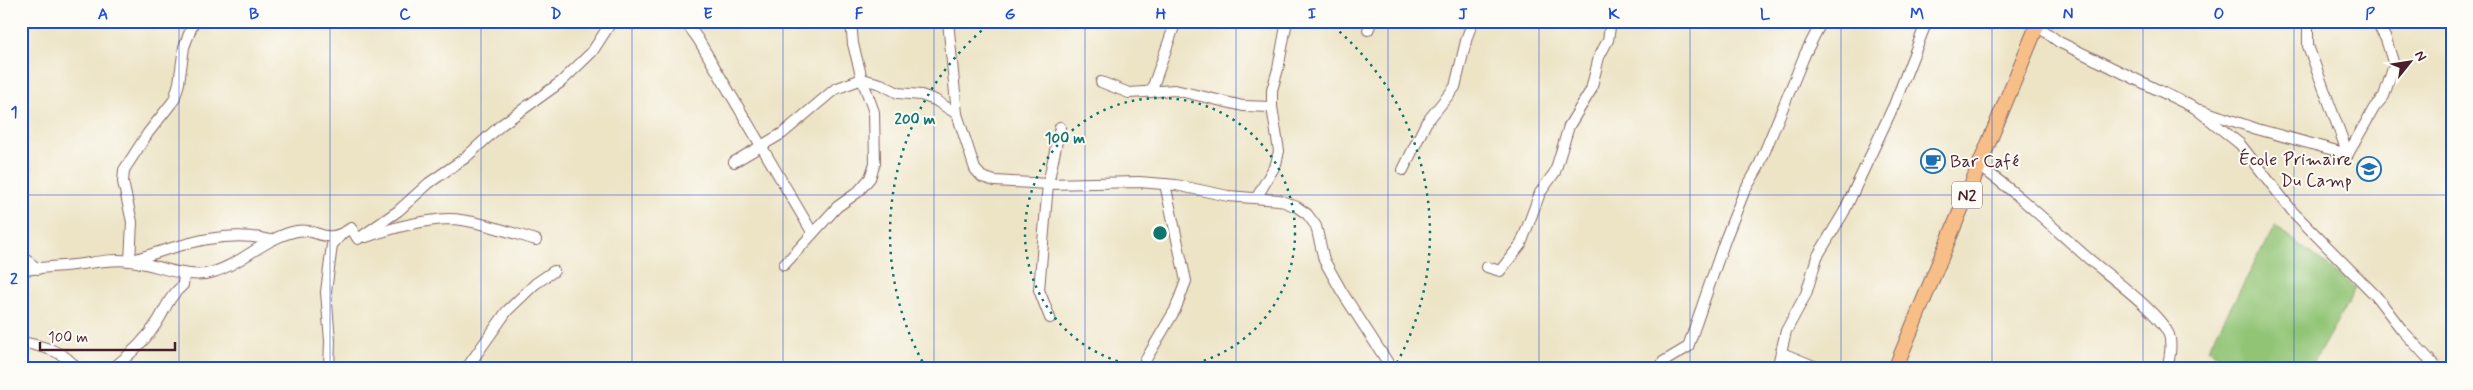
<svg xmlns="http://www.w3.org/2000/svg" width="2473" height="390" font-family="Mynerve,sans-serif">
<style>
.green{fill:#91c475;stroke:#6e7250}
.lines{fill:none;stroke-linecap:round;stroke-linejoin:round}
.minor-casing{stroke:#836461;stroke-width:12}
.highway-casing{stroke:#836461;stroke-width:16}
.minor{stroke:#fff;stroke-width:10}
.highway{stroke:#f7be88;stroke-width:14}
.grid{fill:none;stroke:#1d4ed8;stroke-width:1;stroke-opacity:0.55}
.ring{fill:none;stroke:#0f766e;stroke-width:2.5;stroke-dasharray:2.5 5}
.labels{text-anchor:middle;stroke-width:4;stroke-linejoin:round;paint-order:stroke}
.shield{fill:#fdfcf7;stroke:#806168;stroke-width:1}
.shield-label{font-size:16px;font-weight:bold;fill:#4a1f2b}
.poi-label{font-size:18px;fill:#4a1f2b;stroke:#fdfcf7;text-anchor:end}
.centre{fill:#0f766e;stroke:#fdfcf7;stroke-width:2.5}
.ring-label{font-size:15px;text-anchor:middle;font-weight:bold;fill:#0f766e;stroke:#fdfcf7;stroke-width:4;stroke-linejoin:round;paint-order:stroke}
.neatline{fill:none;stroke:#1d4ed8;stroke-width:2}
.grid-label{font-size:16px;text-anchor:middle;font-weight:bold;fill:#1d4ed8}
</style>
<rect width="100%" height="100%" fill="#fdfcf7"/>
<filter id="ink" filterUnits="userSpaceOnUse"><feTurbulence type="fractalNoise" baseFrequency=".02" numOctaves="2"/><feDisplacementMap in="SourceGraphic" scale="10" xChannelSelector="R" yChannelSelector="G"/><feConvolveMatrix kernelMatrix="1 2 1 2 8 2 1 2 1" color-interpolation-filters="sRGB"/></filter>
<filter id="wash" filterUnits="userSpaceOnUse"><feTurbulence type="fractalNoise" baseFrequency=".0096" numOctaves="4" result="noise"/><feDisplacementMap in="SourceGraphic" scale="20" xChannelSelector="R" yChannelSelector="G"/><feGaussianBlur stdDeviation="1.12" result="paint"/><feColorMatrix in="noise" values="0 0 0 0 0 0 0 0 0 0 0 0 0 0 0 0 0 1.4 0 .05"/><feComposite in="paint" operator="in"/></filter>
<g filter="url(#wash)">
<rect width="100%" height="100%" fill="#ede4c6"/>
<path class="green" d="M2275,226L2356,288L2310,369H2241L2208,349Z"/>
</g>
<g filter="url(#ink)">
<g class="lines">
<defs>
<g id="minor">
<path d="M194,21L184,47L179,83L174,100L148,133L124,170L123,182L132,222L130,261C175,247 223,228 270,240"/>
<path d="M685,21L698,39L812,232"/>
<path d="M948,21L957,114"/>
<path d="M2031,21L2059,42L2195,108L2240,144L2293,212L2376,296L2402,330L2438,369"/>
<path d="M2308,21V46L2348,154"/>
<path d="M1368,30L1372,21"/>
<path d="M1101,82L1129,93L1175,90L1243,106L1272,107"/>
<path d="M1151,92L1176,21"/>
<path d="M2201,110L2257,129L2348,154L2374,108L2384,96L2394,65L2386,39L2376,21"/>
<path d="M734,162L783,133L835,89L862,79L881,84L898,93L921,95L935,100L957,114L975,169L982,177L995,181L1048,184L1139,182L1176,185L1228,196L1279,200L1297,207L1307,214L1316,226L1324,260L1342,292L1392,369"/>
<path d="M1979,166C2019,194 2052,227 2089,259C2109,276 2160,313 2169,335C2172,343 2170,361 2166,369"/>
<path d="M1403,170L1426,123L1455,87L1467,37L1473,21"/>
<path d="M1257,197L1276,164L1279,151L1272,107V90L1278,69L1287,21"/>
<path d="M366,237C392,228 422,220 449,219C473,219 512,233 536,240"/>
<path d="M21,256L38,269"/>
<path d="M784,265L837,207L858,192L870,178L875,163L874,112L862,79L853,44L851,21"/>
<path d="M1487,267L1500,271L1521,244L1540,193L1555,172L1569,126L1591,90L1599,57L1608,40L1611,21"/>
<path d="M21,271C38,267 56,267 74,265C93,263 111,258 130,261C156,264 179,277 205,274C237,269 264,237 297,231C318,227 324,247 351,228L358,239L398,211L429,183L465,158L501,125L561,82L592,52L612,21"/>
<path d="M1050,318L1039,290L1048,184L1060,127"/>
<path d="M21,342C42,346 65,351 77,369"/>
<path d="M1782,353L1821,369"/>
<path d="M1145,361L1175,310L1186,281L1165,184"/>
<path d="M112,369C130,355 146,340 158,321C167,306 169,297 183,285L184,274"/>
<path d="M329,369L330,341L326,292L332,245L341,235"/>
<path d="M466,369L507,311L535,284L554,271"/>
<path d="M1660,369L1663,362L1688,347L1725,240L1744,192L1758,168L1805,54L1822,21"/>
<path d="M1777,369L1786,331L1806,294L1817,257L1844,212L1894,105L1927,21"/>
</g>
<path id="highway" d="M1895,369L2039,21"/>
</defs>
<use href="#minor" class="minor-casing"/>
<use href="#highway" class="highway-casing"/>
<use href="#minor" class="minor"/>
<use href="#highway" class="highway"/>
</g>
</g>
<path class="grid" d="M179,21V369M330,21V369M481,21V369M632,21V369M783,21V369M934,21V369M1085,21V369M1236,21V369M1388,21V369M1539,21V369M1690,21V369M1841,21V369M1992,21V369M2143,21V369M2294,21V369M21,195H2452"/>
<g class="ring">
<circle cx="1160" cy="233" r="135"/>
<path d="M926 368A270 270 0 0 1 992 22M1328 22A270 270 0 0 1 1394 368"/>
</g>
<defs>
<symbol id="cafe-ring" viewBox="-11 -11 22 22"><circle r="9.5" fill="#fdfcf7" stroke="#1f6fb2" stroke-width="1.5"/><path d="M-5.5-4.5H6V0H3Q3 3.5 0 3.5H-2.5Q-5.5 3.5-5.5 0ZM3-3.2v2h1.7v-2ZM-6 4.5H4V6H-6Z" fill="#1f6fb2"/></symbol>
<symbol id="school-ring" viewBox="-11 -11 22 22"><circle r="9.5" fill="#fdfcf7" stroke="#1f6fb2" stroke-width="1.5"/><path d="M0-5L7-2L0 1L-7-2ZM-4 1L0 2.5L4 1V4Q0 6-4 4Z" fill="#1f6fb2"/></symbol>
</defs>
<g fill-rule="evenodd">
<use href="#cafe-ring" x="1919" y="147" width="28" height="28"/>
<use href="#school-ring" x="2355" y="155" width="28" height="28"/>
</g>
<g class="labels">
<rect class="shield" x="1952" y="181.5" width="30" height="27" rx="4"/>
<g class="shield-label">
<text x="1967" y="201">N2</text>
</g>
<g class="poi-label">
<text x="2352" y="165">École Primaire<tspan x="2352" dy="21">Du Camp</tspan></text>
<text x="1950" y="167" text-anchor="start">Bar Café</text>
</g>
</g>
<circle cx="1160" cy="233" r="8" class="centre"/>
<g class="ring-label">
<text x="915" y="124">200 m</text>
<text x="1065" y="143">100 m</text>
</g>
<rect width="2473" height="390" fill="none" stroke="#fdfcf7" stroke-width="55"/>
<g transform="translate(2410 62) rotate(60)" stroke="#fdfcf7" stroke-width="4" paint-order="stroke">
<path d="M0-4L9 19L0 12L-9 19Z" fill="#4a1f2b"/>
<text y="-8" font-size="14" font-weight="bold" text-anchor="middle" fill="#4a1f2b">N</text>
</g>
<path d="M40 342v8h135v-8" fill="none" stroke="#4a1f2b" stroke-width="2.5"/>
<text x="48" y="342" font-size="15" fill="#4a1f2b" stroke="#fdfcf7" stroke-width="4" paint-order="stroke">100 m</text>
<rect x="28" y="28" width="2418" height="334" class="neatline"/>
<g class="grid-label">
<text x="103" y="19">A</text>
<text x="254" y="19">B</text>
<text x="405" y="19">C</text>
<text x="556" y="19">D</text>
<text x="708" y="19">E</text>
<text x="859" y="19">F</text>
<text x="1010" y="19">G</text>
<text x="1161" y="19">H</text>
<text x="1312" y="19">I</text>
<text x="1463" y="19">J</text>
<text x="1614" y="19">K</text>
<text x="1765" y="19">L</text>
<text x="1917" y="19">M</text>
<text x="2068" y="19">N</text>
<text x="2219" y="19">O</text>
<text x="2370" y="19">P</text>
<text x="14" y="117">1</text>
<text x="14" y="284">2</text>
</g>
</svg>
